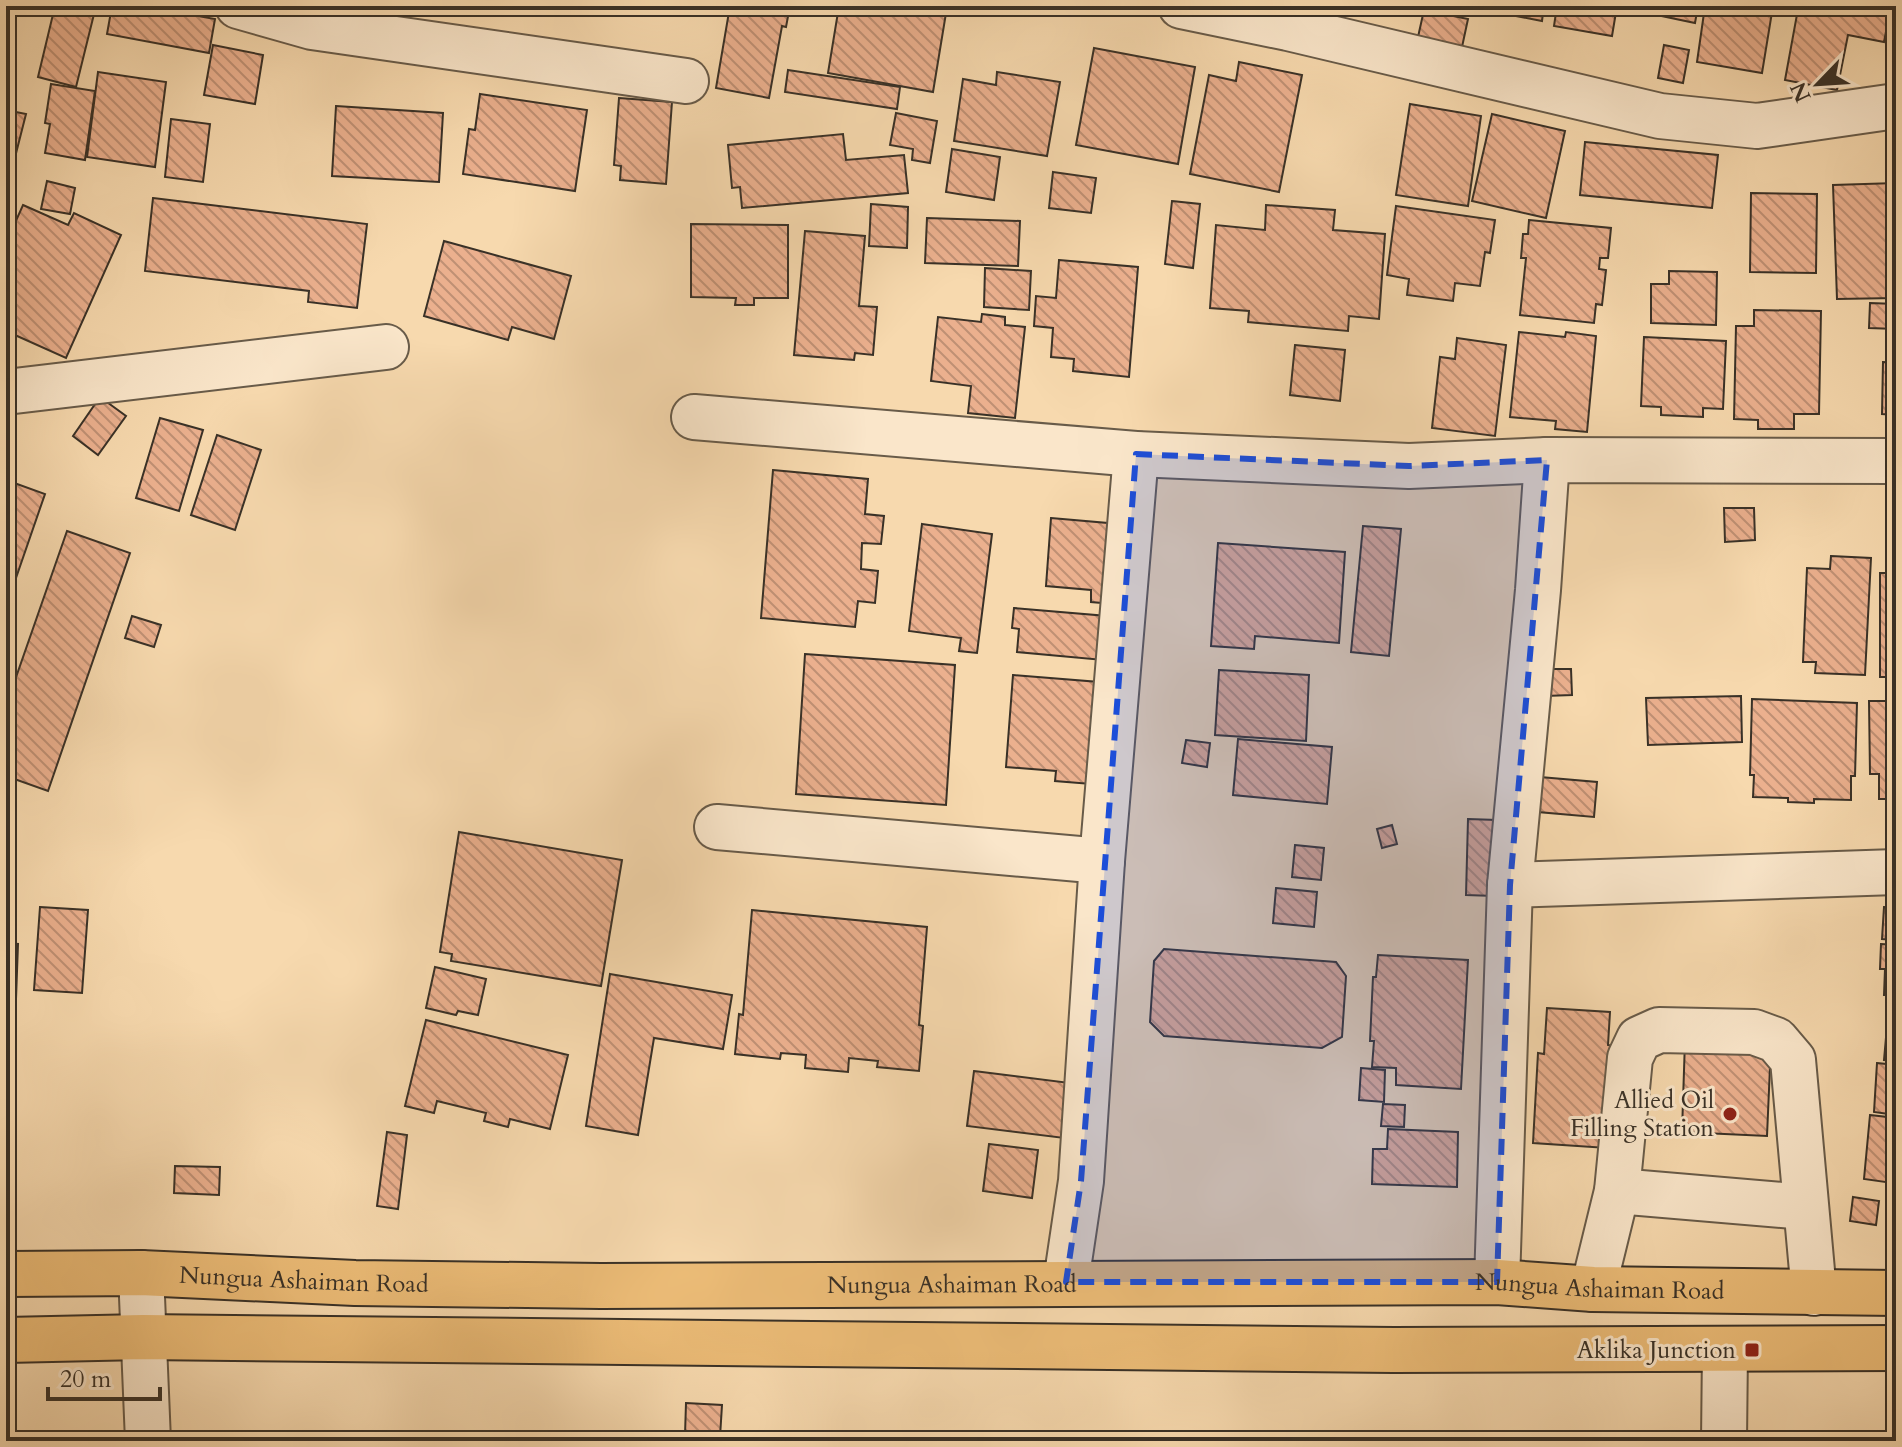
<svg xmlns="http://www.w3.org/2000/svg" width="1902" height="1447" font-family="Cardo,serif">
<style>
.building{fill:url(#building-back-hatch);stroke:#393127;stroke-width:2}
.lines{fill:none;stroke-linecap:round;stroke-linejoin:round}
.minor-casing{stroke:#685b49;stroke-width:48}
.major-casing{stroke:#393127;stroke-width:48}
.minor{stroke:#fae6ca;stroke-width:44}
.major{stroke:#ecbc77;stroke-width:44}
.marked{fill:#1d4ed8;fill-opacity:0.2;stroke:#1d4ed8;stroke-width:6;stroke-dasharray:16 10;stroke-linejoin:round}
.poi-dot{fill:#8f2418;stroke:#fae6ca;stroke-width:3}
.labels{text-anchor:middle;stroke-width:6;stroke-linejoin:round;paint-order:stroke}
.poi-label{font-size:24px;fill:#393127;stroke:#fae6ca;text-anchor:end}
.street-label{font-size:24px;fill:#393127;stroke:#fae6ca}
</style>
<defs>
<pattern id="building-back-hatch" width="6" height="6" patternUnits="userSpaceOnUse" patternTransform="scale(2)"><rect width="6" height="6" fill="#ebb08e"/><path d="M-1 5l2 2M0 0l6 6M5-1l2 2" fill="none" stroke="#bf9074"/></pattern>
</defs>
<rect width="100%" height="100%" fill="#f7d9ae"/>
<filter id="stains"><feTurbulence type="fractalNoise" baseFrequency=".0025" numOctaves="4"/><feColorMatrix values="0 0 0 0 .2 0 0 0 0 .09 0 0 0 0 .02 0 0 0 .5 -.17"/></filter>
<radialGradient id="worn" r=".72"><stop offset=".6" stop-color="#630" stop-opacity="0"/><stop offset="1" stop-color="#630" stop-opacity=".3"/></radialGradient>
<g class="building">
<path d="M55,6H96L76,87L38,77Z"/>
<path d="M112,6H142L215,19L209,53L107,34Z"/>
<path d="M730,6H790L786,27L782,26L769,98L716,88Z"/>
<path d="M839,6L947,7L933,92L828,73Z"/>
<path d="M1486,6H1544L1542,21L1485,10Z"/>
<path d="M1557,6H1617L1612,36L1554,26Z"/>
<path d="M1629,6H1698L1695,23L1628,9Z"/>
<path d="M1705,6H1773L1762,73L1697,62Z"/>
<path d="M1785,6H1891L1884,42L1848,35L1837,90L1785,80L1798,9Z"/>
<path d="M1424,10L1468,19L1462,47L1418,37Z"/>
<path d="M213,45L263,55L255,104L204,95Z"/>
<path d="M1664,45L1689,50L1683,83L1658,78Z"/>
<path d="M1094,48L1195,67L1178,164L1076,145Z"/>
<path d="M1239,62L1302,75L1279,192L1190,174L1209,75L1236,81Z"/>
<path d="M788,70L900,87L897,109L785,92Z"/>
<path d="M98,72L166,82L155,167L87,157Z"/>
<path d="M997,72L1060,82L1047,156L954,141L963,79L996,85Z"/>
<path d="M51,84L95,91L85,160L45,153L50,124L45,123Z"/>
<path d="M480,94L587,110L575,191L463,174L469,129L475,130Z"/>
<path d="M619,98L672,102L666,184L620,180L621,166L614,165Z"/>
<path d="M1410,104L1481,116L1468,206L1396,195Z"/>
<path d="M336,106L443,113L439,182L332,176Z"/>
<path d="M6,110L26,114L10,177L6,176Z"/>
<path d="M896,113L937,121L930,163L912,160L913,149L890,145Z"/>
<path d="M1492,114L1565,131L1546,218L1472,201Z"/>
<path d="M171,119L210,124L203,182L165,177Z"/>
<path d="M843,134L846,160L904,155L908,193L742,208L740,187L732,188L728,145Z"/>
<path d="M1585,142L1718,155L1712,208L1580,195Z"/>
<path d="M952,149L1000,157L994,200L946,192Z"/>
<path d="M1053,172L1096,178L1091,213L1049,208Z"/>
<path d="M47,181L75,188L70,214L41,209Z"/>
<path d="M1896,183V298L1837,299L1833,185Z"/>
<path d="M1751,193L1817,194L1816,273L1750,272Z"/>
<path d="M153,198L367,224L357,308L308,302L309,291L145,271Z"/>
<path d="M1172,201L1200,204L1193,268L1165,264Z"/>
<path d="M871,204L908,207L907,248L869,246Z"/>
<path d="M23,205L68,225L74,213L121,235L66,358L6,331V243Z"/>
<path d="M1266,205L1335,210L1333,230L1385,234L1379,319L1349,316L1348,331L1248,322L1249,311L1210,308L1216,225L1265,230Z"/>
<path d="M1396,206L1495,220L1490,253L1485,252L1480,286L1455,283L1453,301L1407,295L1409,279L1387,275Z"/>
<path d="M927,218L1020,221L1018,266L925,263Z"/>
<path d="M1529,220L1611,228L1608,258H1600L1599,269L1606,270L1602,305L1596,304L1594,323L1520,315L1526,258H1521L1523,234H1528Z"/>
<path d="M691,224L788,225V298H754V305H735L736,298L691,297Z"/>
<path d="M805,231L865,236L859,306L877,307L873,355L855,353L854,360L794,355Z"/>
<path d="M444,241L571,276L554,339L512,327L508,340L424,316Z"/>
<path d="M1059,260L1138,267L1129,377L1073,371L1074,359L1051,357L1053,328L1034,326L1036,296L1056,298Z"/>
<path d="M985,268L1031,271L1029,310L984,307Z"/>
<path d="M1669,271L1717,272L1716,325L1651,323V284H1669Z"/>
<path d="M1870,303L1896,304V329L1869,328Z"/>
<path d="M1754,310L1821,311L1819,414H1794V429H1758V420L1734,419L1736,326H1754Z"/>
<path d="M982,314L1005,317V325L1025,327L1015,418L968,413L971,386L931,381L938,317L981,322Z"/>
<path d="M1519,332L1565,337L1566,332L1596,336L1587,432L1555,429L1556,421L1510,417Z"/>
<path d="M1644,337L1726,341L1723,409L1703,408V417L1661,415V407L1641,406Z"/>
<path d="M1457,338L1506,345L1495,436L1432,428L1440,357L1455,359Z"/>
<path d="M1295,345L1345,350L1340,401L1290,395Z"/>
<path d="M1883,362L1896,363V415L1882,414Z"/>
<path d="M100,397L126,416L98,455L73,436Z"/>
<path d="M160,418L203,430L179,511L136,498Z"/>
<path d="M217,435L261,450L235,530L191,515Z"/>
<path d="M773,470L868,479L865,514L884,516L881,544L862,543L861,569L878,571L875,603L858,601L855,627L761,618Z"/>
<path d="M6,480L45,494L8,601L6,600Z"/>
<path d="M1724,508H1754L1755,540L1725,542Z"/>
<path d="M1051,518L1119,524L1113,604L1091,602V590L1046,586Z"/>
<path d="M922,524L992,534L977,653L959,651L961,638L909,631Z"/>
<path d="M1363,526L1401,529L1389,656L1351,652Z"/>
<path d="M67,531L130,553L48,791L6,776V706Z"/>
<path d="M1218,543L1345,552L1339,643L1255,636L1254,649L1211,646Z"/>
<path d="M1831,556L1871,558L1865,675L1815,673L1816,662H1803L1807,568L1830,569Z"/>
<rect x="1880" y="573" width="16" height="104"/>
<path d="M1014,608L1107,616L1103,660L1017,652L1019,629L1012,628Z"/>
<path d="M132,616L161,625L154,647L125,638Z"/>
<path d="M805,654L955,665L946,805L796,794Z"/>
<path d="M1544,669H1571L1572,695L1545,696Z"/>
<path d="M1219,670L1309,675L1306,741L1215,735Z"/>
<path d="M1013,675L1099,682L1091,784L1055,781L1056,771L1006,767Z"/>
<path d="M1741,696L1742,742L1648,745L1646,698Z"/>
<path d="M1752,699L1857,703L1855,776H1851V800L1814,799V803L1788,802V798L1753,797L1754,775H1750Z"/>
<path d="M1869,701H1896V799H1879V774H1870Z"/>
<path d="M1238,739L1332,747L1327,804L1233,795Z"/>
<path d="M1186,740L1210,743L1207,767L1182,763Z"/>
<path d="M1540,777L1597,782L1594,817L1538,812Z"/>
<path d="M1468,819L1497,820L1494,896L1466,895Z"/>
<path d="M1392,825L1397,844L1382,848L1377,829Z"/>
<path d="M459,832L622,860L601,986L451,961L452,954L440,952Z"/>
<path d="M1295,845L1324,848L1321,880L1292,877Z"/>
<path d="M1276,888L1317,892L1314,927L1273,923Z"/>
<path d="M40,907L88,910L82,993L34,990Z"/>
<path d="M1884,907L1896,908V940L1882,939Z"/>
<path d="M752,910L927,927L919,1025L923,1026L919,1071L877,1067L878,1061L849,1058L848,1072L805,1068L806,1055L781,1053L780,1059L735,1054L739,1014L743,1015Z"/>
<path d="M6,943L18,944L16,999H6Z"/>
<path d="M1881,944L1896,945V995H1884L1885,969H1880Z"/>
<path d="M1164,949L1336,962L1346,976L1342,1037L1322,1048L1164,1036L1150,1022L1154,961Z"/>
<path d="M1378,955L1468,960L1461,1089L1396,1085V1068L1372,1067L1374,1041H1370L1373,977H1376Z"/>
<path d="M435,967L486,979L478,1015L458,1011L456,1015L426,1008Z"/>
<path d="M610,974L732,995L723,1049L654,1038L638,1135L586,1126Z"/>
<path d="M1547,1008L1610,1012L1608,1045L1613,1046L1607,1148L1533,1143L1538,1053L1544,1054Z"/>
<path d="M426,1020L568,1055L550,1129L510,1119L508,1127L484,1121L486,1113L437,1101L434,1113L405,1106Z"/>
<path d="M1887,1026L1896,1027V1061L1884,1060Z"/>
<path d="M1685,1040L1771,1044L1767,1136L1682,1132Z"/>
<path d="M1877,1063L1896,1065V1115L1874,1112Z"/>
<path d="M1361,1068L1385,1070L1384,1102L1359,1100Z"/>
<path d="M974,1071L1078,1084L1072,1139L967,1126Z"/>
<path d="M1383,1104L1405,1105L1404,1127L1381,1126Z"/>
<path d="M1870,1115L1896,1118V1190L1893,1189V1183L1864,1179Z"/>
<path d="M1388,1129L1458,1132L1457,1187L1372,1184L1373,1149H1387Z"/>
<path d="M387,1132L407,1135L398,1209L377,1206Z"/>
<path d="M989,1144L1038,1150L1032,1198L983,1191Z"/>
<path d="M175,1166L220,1167L219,1195L174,1193Z"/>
<path d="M1853,1197L1879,1201L1876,1225L1850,1221Z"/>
<path d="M686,1403L722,1405L720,1437L685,1435Z"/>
</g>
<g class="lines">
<defs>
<g id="minor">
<path d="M238,6L312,27L686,81"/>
<path d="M1181,6L1288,28L1660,116L1757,126L1896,106"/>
<path d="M6,392L386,347"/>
<path d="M694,417L1136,454L1409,466L1547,460L1896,461"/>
<path d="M717,827L1102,861"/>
<path d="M1510,885L1896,872"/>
<path d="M1617,1191L1805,1207"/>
<path d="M141,1273L148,1441"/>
<path d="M1066,1282L1081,1181L1102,861L1136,454"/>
<path d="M1497,1282L1510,885L1538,590L1547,460"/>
<path d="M1593,1289L1617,1191L1630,1058L1639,1039L1659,1030L1754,1032L1776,1040L1793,1060L1814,1293"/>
<path d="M1724,1441L1725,1349"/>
</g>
<g id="major">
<path id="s1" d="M6,1274L141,1273L355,1283L601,1286L1497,1282L1593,1289L1896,1293"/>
<path d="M6,1340L143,1337L1394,1350L1896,1348"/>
</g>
</defs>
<use href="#minor" class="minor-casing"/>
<use href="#major" class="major-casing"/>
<use href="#minor" class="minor"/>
<use href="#major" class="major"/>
</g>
<path class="marked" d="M1136,454L1409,466L1547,460L1510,885L1497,1282H1066L1081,1181Z"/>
<g class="poi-dot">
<circle cx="1730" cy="1114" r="8"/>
<rect x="1744" y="1342" width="16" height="16" rx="4"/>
</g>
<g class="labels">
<g class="poi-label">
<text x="1714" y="1108">Allied Oil<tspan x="1714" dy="28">Filling Station</tspan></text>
<text x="1736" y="1358">Aklika Junction</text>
</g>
<g class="street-label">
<text dy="8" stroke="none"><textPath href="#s1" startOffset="298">Nungua Ashaiman Road</textPath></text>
<text dy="8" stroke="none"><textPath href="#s1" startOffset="946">Nungua Ashaiman Road</textPath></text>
<text dy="8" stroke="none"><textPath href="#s1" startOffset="1594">Nungua Ashaiman Road</textPath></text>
</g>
</g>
<rect width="1902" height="1447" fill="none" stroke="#f7d9ae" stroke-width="32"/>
<rect x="8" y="8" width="1886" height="1431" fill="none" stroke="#393127" stroke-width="4"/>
<rect x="16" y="16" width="1870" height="1415" fill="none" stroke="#393127" stroke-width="2"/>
<g transform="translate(1818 84) rotate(245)" stroke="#fae6ca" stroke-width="6" paint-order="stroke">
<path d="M0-6L14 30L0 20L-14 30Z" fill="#393127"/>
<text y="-12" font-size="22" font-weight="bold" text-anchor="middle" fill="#393127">N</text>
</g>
<path d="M48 1387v12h112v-12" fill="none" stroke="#393127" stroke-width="4"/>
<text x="60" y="1387" font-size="24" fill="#393127" stroke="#fae6ca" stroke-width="6" paint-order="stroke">20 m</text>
<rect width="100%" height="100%" filter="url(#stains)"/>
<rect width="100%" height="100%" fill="url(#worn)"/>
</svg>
